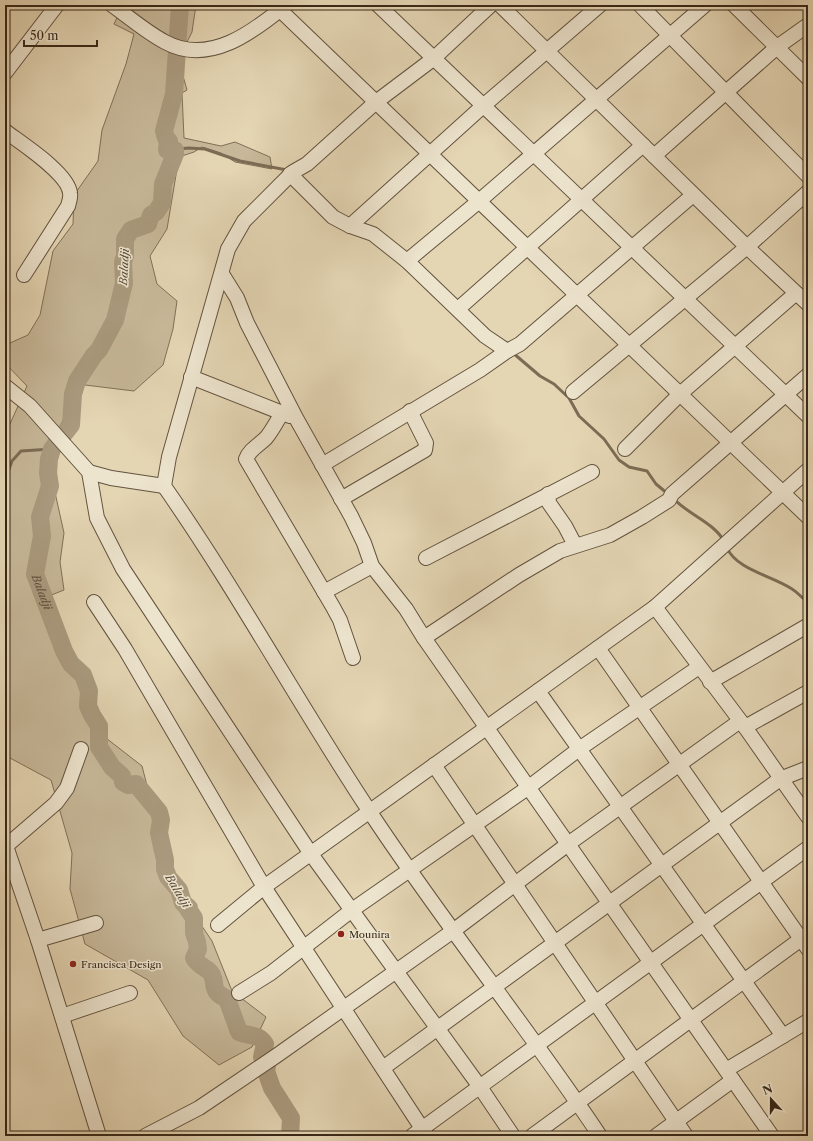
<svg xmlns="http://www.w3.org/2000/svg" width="813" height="1141" font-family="'Libre Caslon Text',serif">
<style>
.green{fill:#c7b899;stroke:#807058}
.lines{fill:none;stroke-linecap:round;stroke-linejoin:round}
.stream{stroke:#7c6c55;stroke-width:3}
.river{stroke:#aa9a7e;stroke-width:18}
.minor-casing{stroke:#63533f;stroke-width:16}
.minor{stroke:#ede4ce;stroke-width:14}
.poi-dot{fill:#8f2418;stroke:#ede4ce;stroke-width:1.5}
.labels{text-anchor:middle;stroke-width:3;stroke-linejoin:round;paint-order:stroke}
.poi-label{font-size:10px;fill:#382818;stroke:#ede4ce;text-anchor:start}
.water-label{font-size:11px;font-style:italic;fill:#5a4a37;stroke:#ede4ce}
</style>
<rect width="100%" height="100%" fill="#e4d5b3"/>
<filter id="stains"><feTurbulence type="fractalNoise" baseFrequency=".005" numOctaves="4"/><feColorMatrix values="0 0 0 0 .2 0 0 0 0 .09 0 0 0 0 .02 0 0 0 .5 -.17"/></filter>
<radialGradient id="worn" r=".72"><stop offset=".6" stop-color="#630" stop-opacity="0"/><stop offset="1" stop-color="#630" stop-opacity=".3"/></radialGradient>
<path class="green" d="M123,5H196L192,32L182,52L181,69L187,90L182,93L184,138L221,146L235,142L270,157L272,169L235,162L221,153L202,147L194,152L179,157L167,229L150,256L157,284L177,301L173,329L163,365L134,391L77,384L71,394L65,416L49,449L52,479L64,533L60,562L64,590L49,596L52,618L96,692L94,703L97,731L142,766L156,821L183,898L212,941L232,991L266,1017L252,1047L219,1065L183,1036L148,980L85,944L70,889L72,853L51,780L10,758L5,760V435L27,386L5,363V352L10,343L28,335L40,315L53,251L73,224L74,195L98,161L102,130L126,64L134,34L114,24Z"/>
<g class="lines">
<g class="stream">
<path d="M167,150L189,148L205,149L240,161L287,170"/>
<path d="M513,353L540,376L554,384L569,398L579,416L604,439L619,460L629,467L647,471L656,484L668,494"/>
<path d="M5,480L12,461L21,451L52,449"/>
<path d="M674,499C689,515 713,522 724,541"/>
<path d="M727,548C737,570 773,576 792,589C797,592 800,596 804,599"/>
</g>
<path class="river" id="s1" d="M180,5L174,94L164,131L166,138L169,141L168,140L167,150H175V154L163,184L162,203L156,212L151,215L148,224L131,230L125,239V256L123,262L124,283L115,320L99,350L94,355L77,381L73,394L71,425L52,449L49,459L48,473L50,486L40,517L42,536L35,574L64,651L71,664L83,675L89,691L88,706L92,715L99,726V747L112,767L122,776L123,782L128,785L136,784L159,812L161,820L159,833L165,860V869L168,877L179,890L183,903L189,908L186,906L194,918V933L197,942L198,949L194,958C200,967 204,966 210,972C216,978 212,986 217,992C220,996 224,997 227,999L239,1032C250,1037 258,1033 265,1044L262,1057L267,1066L266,1071L272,1088L291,1118L290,1136"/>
<defs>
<g id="minor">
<path d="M112,5C129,17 146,32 165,42C209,66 253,32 286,5"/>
<path d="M378,5L808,416"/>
<path d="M491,5L433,59L376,102L307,164L293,172L244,221L228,249L169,457L164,486C238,592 299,705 370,812C443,923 527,1026 600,1136"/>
<path d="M500,5L747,247L808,304"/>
<path d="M640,5L808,176"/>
<path d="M734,5L808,78"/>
<path d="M280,10L808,517"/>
<path d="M5,73L57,5"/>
<path d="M5,131C21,143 68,173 70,193C71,197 69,202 68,206L24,275"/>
<path d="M654,156L777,47L808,25"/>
<path d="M290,174L333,217L350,226L373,234L407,261L485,336L507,351"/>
<path d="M350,226L483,106L600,5"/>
<path d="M407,261L478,202L705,5"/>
<path d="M222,274L237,298L247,323L296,418L351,516L364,543L372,566L406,609L424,638L772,1136"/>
<path d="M458,309L643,145"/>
<path d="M191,377L290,416"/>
<path d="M5,386L30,406L89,472L97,518L123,569L311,854L480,1087L513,1136"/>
<path d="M573,392L747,247L808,192"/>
<path d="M282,413C277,421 272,431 266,438C259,445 249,450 246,459L333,607L340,620L353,658"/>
<path d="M625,449L680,394L795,294"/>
<path d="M322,465L480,370L507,351L520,344L693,195"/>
<path d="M89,472L111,478L164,486"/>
<path d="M548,494L549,503L565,526L575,545"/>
<path d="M341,499L425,450L426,443L410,411"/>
<path d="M426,558L592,472"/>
<path d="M324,592L372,566"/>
<path d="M94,602L125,649L264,887L427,1136"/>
<path d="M655,607L745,727L808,817"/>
<path d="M424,638L519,575L560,551L610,535L642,517L669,500L672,494L808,375"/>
<path d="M598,648L808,949"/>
<path d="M710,682L807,626"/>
<path d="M538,691L783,1036"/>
<path d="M745,727L808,692"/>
<path d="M434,765L686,1136"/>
<path d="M5,843L38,940L99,1136"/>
<path d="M5,847L56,803L67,788L81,749"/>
<path d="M218,925L264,887L655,607L808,470"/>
<path d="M38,940L96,923"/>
<path d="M239,993L271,973L352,910L529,787L579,749L699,667"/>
<path d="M62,1016L130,993"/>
<path d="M383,1068L780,779L808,768"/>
<path d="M726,1070L808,1021"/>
<path d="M145,1136L199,1108L276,1056L453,931L568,844L740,721"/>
<path d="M412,1136L808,848"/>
<path d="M532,1136L808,934"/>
<path d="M656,1136L733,1080"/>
</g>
</defs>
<use href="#minor" class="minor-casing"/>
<use href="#minor" class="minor"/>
</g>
<g class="poi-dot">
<circle cx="341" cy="934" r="4"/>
<circle cx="73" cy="964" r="4"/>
</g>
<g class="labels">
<g class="poi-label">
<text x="349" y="938">Mounira</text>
<text x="81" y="968">Francisca Design</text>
</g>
<g class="water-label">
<text transform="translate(124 267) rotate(-87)" y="4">Baladji</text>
<text dy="4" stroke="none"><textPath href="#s1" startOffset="646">Baladji</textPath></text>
<text transform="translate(178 891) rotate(59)" y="4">Baladji</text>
</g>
</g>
<rect width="813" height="1141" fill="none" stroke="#e4d5b3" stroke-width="20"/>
<rect x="6" y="6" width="801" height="1129" fill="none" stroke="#382818" stroke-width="2"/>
<rect x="10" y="10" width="793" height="1121" fill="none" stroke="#382818"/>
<g transform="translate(771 1099) rotate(339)" stroke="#ede4ce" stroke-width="3" paint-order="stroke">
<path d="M0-3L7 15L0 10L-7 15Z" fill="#382818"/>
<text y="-6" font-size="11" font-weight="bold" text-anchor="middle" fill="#382818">N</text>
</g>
<path d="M24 40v6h73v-6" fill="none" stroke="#382818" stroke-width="2"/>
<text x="30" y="40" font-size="12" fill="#382818" stroke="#ede4ce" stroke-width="3" paint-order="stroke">50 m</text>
<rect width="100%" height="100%" filter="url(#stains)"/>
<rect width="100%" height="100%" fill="url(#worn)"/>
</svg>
